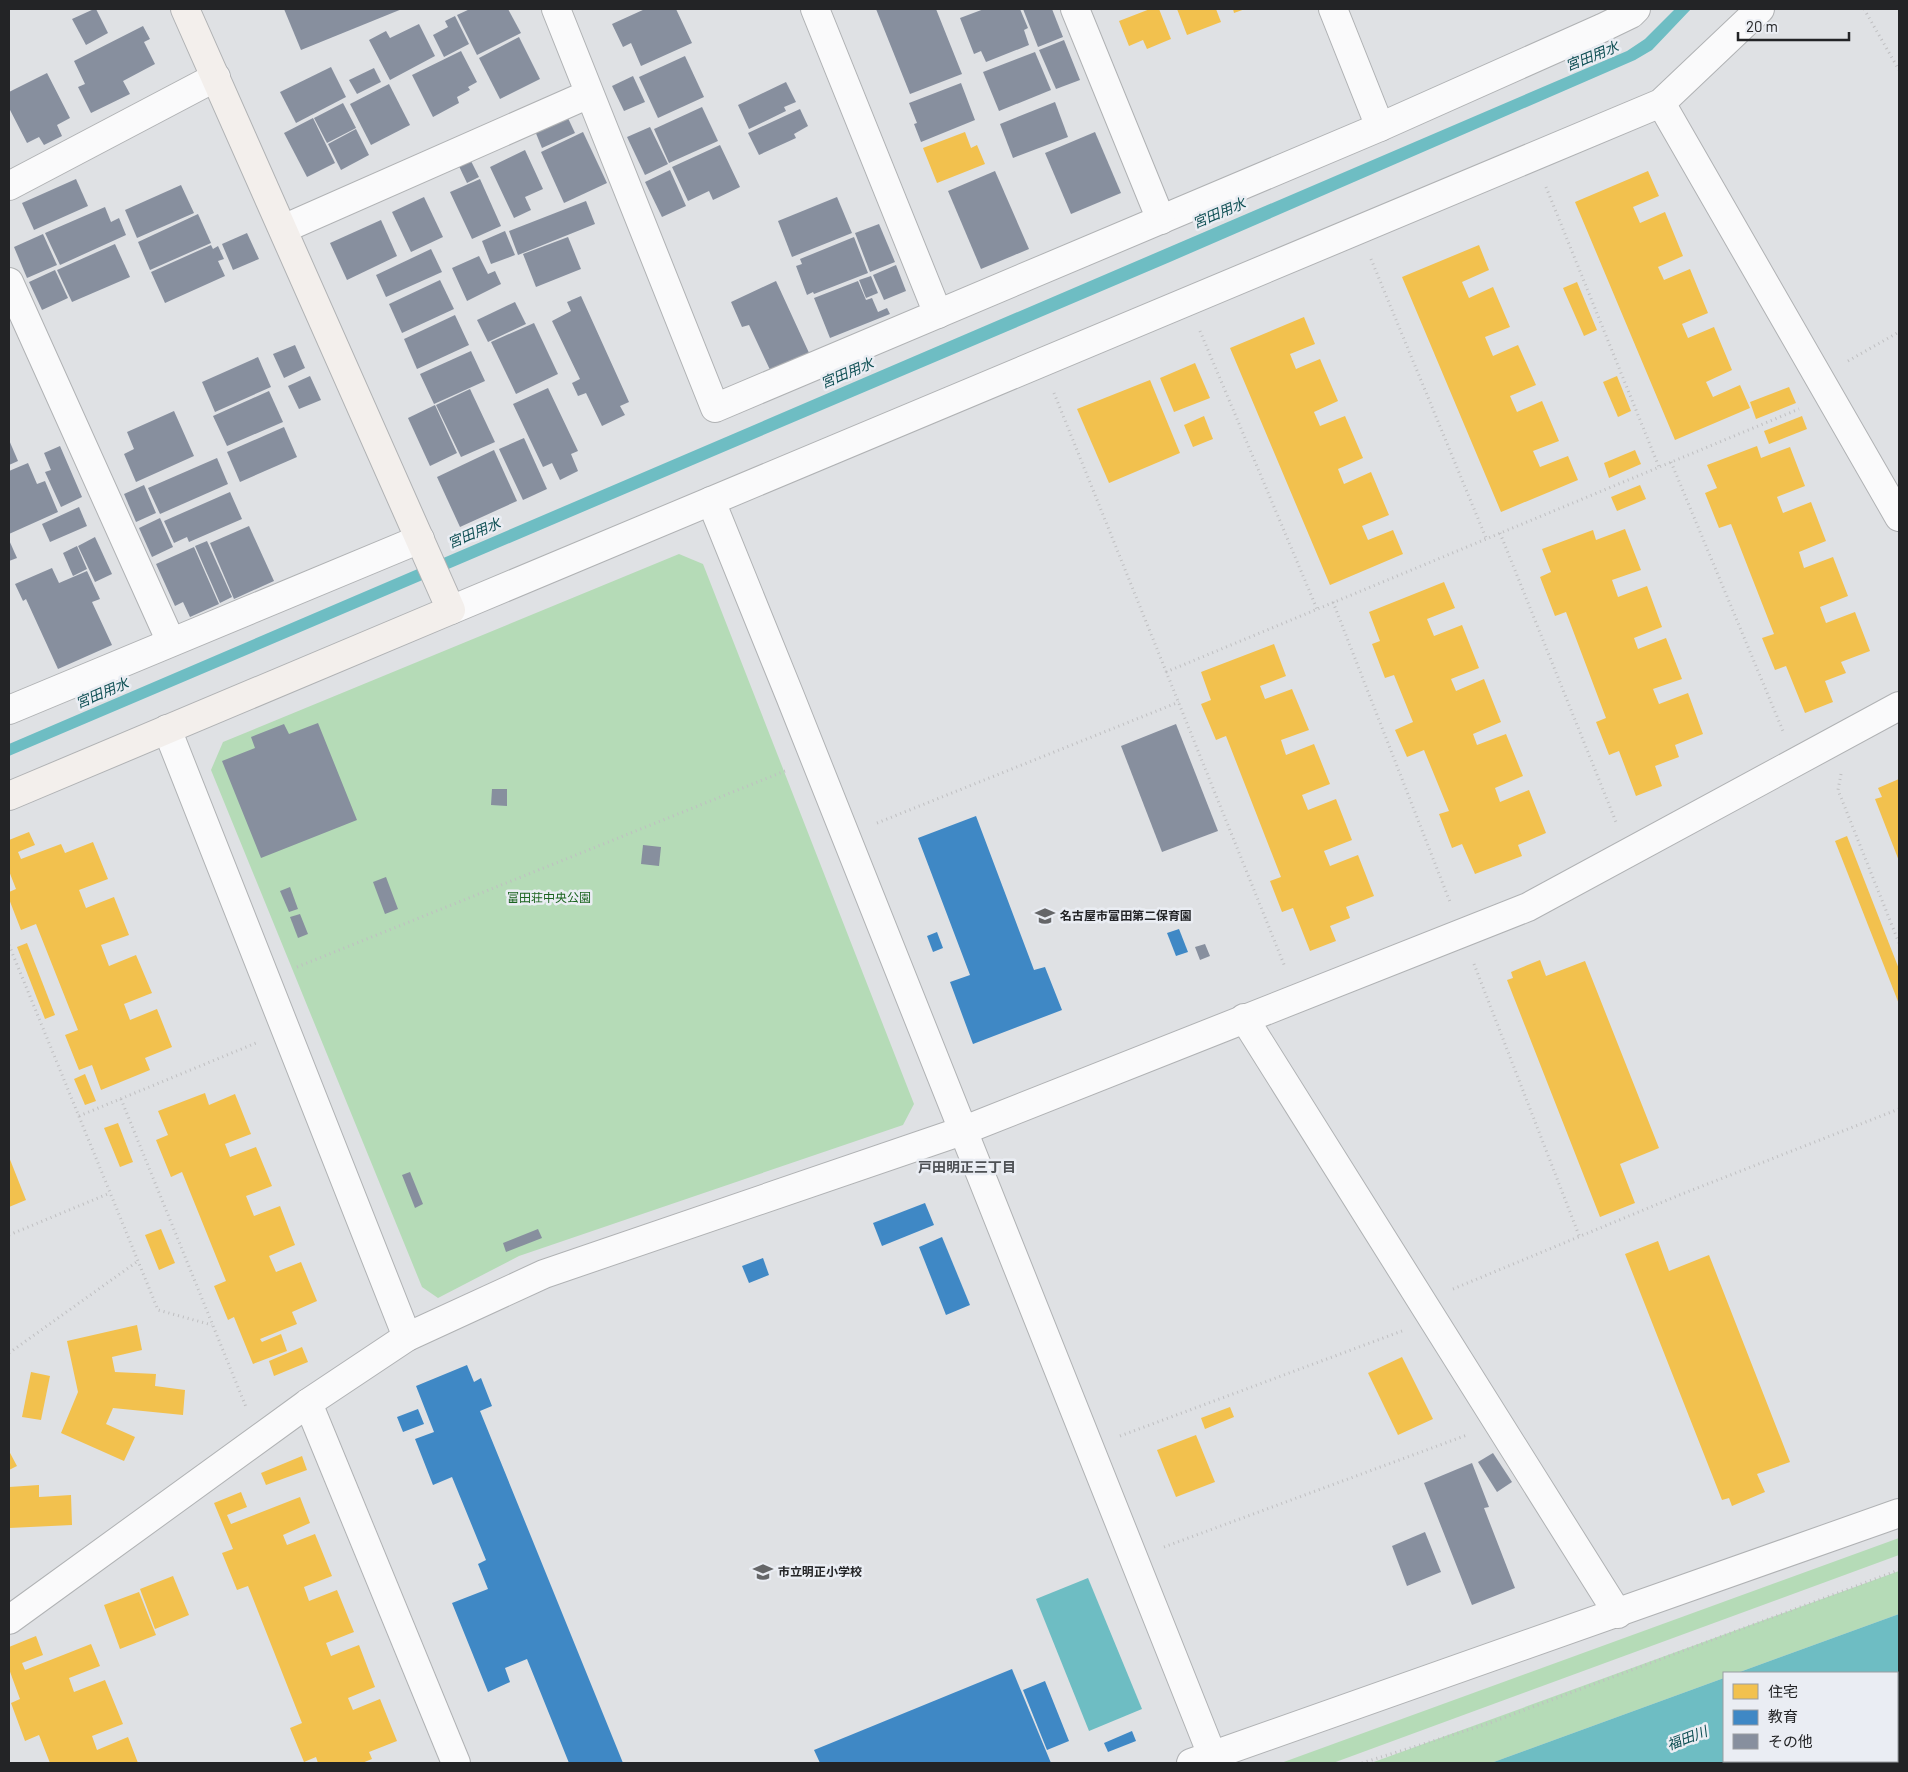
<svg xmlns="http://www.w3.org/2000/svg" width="1908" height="1772" font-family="Barlow,'Noto Sans JP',sans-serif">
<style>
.green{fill:#b5dbb7}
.water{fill:#6ebdc3}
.homes{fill:#f2c14e}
.schools{fill:#3f88c5}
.building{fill:#878f9e}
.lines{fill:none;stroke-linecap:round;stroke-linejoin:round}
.street-casing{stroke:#b0b2b4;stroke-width:30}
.secondary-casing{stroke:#b0b2b4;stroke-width:30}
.path{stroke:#bfbfc1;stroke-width:3;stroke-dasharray:1 4;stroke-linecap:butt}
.street{stroke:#fafafb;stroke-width:28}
.secondary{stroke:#f3efec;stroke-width:28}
.labels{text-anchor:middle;stroke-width:5;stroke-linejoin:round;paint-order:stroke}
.park-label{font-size:12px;fill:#1c6420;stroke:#eaedf3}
.poi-label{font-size:12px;font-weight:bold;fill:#232426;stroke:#eaedf3;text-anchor:start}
.water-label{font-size:14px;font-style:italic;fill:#0d4e53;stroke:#eaedf3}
.neighbourhood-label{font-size:14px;font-weight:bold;fill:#4e5155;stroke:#eaedf3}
</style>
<rect width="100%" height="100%" fill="#dfe1e4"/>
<g class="green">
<path d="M679,554L703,564L914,1104L903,1125L519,1256L438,1298L422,1287L211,770L223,742Z"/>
<path d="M1899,1538V1555L1333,1763H1281Z"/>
<path d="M1899,1571V1614L1737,1673H1724V1678L1491,1763H1371Z"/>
<path d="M1899,1735V1763H1823L1830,1761H1897V1736Z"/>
</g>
<g class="water">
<path d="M1675,9H1691L1652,50L1635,60L1170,262L9,756V744L1627,51L1645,39Z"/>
<path d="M1088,1578L1142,1709L1089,1731L1036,1599Z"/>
<path d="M1899,1614V1735L1897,1736V1673H1737Z"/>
<path d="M1724,1678V1761H1830L1823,1763H1491Z"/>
</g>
<g class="homes">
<path d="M1150,9H1159L1171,39L1147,49L1143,40L1129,46L1119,21Z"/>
<path d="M1177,9H1216L1221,22L1187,35Z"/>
<path d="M1233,9H1245L1234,13Z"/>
<path d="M965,132L971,148L977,145L985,164L937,183L923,148Z"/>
<path d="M1648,171L1659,196L1633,207L1640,223L1665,212L1683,256L1658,267L1664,280L1690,269L1708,313L1682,324L1688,338L1714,327L1732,370L1706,382L1713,397L1740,385L1750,408L1675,440L1575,202Z"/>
<path d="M1479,245L1489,270L1462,282L1469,298L1493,287L1510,327L1485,337L1493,356L1518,345L1536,385L1510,396L1517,412L1542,401L1559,441L1533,451L1540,467L1568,456L1578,480L1501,512L1402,277Z"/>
<path d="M1577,282L1597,330L1584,336L1563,288Z"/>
<path d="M1304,317L1315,344L1290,354L1296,369L1320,359L1338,401L1314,412L1320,426L1345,416L1363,458L1338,469L1344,484L1371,472L1389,515L1362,526L1368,540L1393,530L1403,554L1330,585L1230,348Z"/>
<path d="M1195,363L1210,398L1174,412L1160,378Z"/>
<path d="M1617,376L1631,411L1618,417L1603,382Z"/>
<path d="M1150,380L1180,453L1109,483L1077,409Z"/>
<path d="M1789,387L1796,403L1756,419L1750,402Z"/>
<path d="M1204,416L1213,439L1193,447L1184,425Z"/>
<path d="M1802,416L1807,429L1769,444L1764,431Z"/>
<path d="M1757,446L1761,458L1790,447L1805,486L1777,497L1783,513L1811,502L1826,541L1799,552L1804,568L1833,557L1848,596L1820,607L1826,623L1855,612L1870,651L1841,662L1846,673L1825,681L1833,702L1805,713L1786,666L1775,670L1762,638L1774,634L1731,524L1719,528L1705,493L1717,488L1707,465Z"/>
<path d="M1635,450L1641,464L1609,478L1604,463Z"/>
<path d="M1640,485L1646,499L1617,511L1611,497Z"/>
<path d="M1625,529L1641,570L1612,580L1618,597L1647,586L1662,627L1634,638L1638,649L1666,638L1682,679L1653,689L1659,704L1688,693L1703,734L1675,745L1679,757L1655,766L1662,786L1636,796L1619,751L1609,755L1596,722L1606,718L1566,612L1555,616L1540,577L1551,572L1542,549L1593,530L1596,540Z"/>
<path d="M1444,582L1455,608L1427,619L1434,636L1462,625L1479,668L1451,679L1456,691L1484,679L1501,722L1473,734L1477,745L1506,734L1523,776L1495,788L1500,802L1529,790L1546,833L1518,845L1522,856L1475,874L1462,844L1452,848L1439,814L1449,811L1424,750L1407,757L1395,730L1413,722L1394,675L1385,678L1372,644L1380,641L1369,612Z"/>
<path d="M1274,644L1286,676L1260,686L1265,699L1292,689L1309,730L1281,740L1286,755L1314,744L1330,784L1302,795L1308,810L1336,799L1352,840L1324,851L1330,866L1358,855L1374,896L1346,907L1350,918L1330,926L1336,941L1310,951L1293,908L1282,912L1270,881L1281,877L1226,736L1216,740L1201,704L1211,700L1201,672Z"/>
<path d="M1899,779V861L1875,799L1882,797L1878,788Z"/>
<path d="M29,832L35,845L18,852L21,859L61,844L65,853L93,842L108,879L79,890L86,908L114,897L129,935L101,945L109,966L136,955L152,993L124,1004L130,1020L157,1009L172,1047L145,1058L150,1070L101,1090L92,1065L79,1070L65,1035L78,1030L36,924L21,930L9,899V892L16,889L9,871V840Z"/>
<path d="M1847,836L1899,969V1004L1835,841Z"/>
<path d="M27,943L55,1015L45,1019L17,947Z"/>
<path d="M1540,960L1546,976L1585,961L1659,1148L1620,1164L1635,1203L1600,1217L1507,980L1513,978L1511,972Z"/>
<path d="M85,1074L96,1101L85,1105L74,1079Z"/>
<path d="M205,1093L209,1105L235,1094L251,1134L225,1144L230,1157L256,1147L272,1186L246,1196L254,1216L280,1206L295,1245L269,1256L276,1272L301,1262L317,1301L292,1312L297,1324L260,1339L262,1342L281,1334L287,1351L253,1364L234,1317L228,1320L214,1286L226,1281L182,1172L171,1177L156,1140L168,1135L158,1111Z"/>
<path d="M118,1123L133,1162L120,1167L104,1128Z"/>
<path d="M9,1157L26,1200L9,1207Z"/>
<path d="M161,1229L175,1263L159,1270L145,1235Z"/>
<path d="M1658,1241L1669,1271L1709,1255L1790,1462L1757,1474L1765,1492L1732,1506L1729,1498L1722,1500L1625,1254Z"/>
<path d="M137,1325L142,1350L112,1357L115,1372L156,1374L155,1386L185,1390L183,1415L113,1408L106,1424L135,1437L124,1461L61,1433L78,1392L67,1341Z"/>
<path d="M302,1347L308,1362L274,1376L269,1361Z"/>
<path d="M1402,1357L1433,1419L1398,1435L1368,1373Z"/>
<path d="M31,1372L50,1376L41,1420L22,1417Z"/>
<path d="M1230,1407L1234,1417L1205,1429L1201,1418Z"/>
<path d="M1196,1435L1215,1482L1176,1497L1157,1450Z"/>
<path d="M9,1451L17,1466L9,1470Z"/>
<path d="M302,1456L307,1470L266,1485L261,1473Z"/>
<path d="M39,1485V1497L71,1495L72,1525L9,1528V1487Z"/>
<path d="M241,1492L247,1507L227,1515L231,1524L300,1497L310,1523L283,1535L287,1545L315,1534L332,1576L304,1587L309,1601L337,1590L354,1632L326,1643L331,1656L359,1645L375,1687L348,1698L353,1710L380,1699L397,1741L369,1752L372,1759L362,1763H318L316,1757L304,1762L290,1728L302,1723L248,1586L237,1590L222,1553L233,1549L214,1503Z"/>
<path d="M173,1576L189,1615L155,1629L140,1589Z"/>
<path d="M139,1592L156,1635L120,1649L104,1605Z"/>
<path d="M36,1636L43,1655L22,1663L25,1670L91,1644L100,1666L69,1678L74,1692L105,1680L123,1724L92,1736L97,1750L128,1737L138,1763H50L39,1735L25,1741L11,1703L20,1699L9,1669V1647Z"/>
</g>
<g class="schools">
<path d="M976,816L1034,970L1045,967L1062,1010L973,1044L950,982L970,975L918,838Z"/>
<path d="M1179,929L1188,952L1176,956L1167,933Z"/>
<path d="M937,932L943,948L933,952L927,936Z"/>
<path d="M925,1203L934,1225L882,1246L873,1223Z"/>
<path d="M942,1237L970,1305L946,1315L919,1247Z"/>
<path d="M763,1258L769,1275L749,1283L742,1266Z"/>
<path d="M467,1365L474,1382L481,1378L492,1406L480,1411L623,1763H569L527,1659L505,1668L510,1682L488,1692L452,1603L488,1589L478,1564L486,1560L452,1477L433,1485L415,1439L434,1432L416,1386Z"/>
<path d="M418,1409L424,1424L403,1432L397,1417Z"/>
<path d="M1012,1669L1051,1763H820L814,1750Z"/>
<path d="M1045,1681L1069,1741L1047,1750L1023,1690Z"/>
<path d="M1132,1731L1136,1741L1108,1752L1104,1743Z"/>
</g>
<g class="building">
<path d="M94,9H96L108,33L86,45L72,19Z"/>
<path d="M284,9H402L301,50Z"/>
<path d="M470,9H508L521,33L477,55L457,15Z"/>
<path d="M645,9H676L692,43L641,66L631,43L623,47L612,24Z"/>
<path d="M876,9H936L962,74L910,94Z"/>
<path d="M984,9H1020L1028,28L1024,30L1029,45L986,62L981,51L974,54L960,18Z"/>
<path d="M1023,9H1052L1063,37L1038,47Z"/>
<path d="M455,16L469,44L444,57L433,35L448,27L445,21Z"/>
<path d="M419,24L435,56L390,80L369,40L386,31L390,38Z"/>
<path d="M143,26L150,39L144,42L155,64L123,81L130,94L91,113L78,87L85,84L74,61Z"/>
<path d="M519,37L540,79L500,99L479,58Z"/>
<path d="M1064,40L1080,80L1056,89L1039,50Z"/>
<path d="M461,51L477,82L468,87L470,90L457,97L459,103L433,117L412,75Z"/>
<path d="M1035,52L1051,90L999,111L983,72Z"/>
<path d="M685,56L704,97L658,118L639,77Z"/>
<path d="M331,67L346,97L296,123L280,92Z"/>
<path d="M374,68L381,82L357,94L349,80Z"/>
<path d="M47,73L70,118L57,125L62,136L44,145L39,137L27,143L9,108V92Z"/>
<path d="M633,76L645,102L624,111L612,86Z"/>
<path d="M786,82L796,102L784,107L786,111L749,129L738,105Z"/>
<path d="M961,83L975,120L921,142L914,124L917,123L909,103Z"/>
<path d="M389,84L410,125L371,145L350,104Z"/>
<path d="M1055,102L1068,137L1013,158L1000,124Z"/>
<path d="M343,103L356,128L327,143L314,118Z"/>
<path d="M702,107L718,141L669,163L654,129Z"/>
<path d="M800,109L808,126L794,134L796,138L759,155L748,133Z"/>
<path d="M567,116L575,133L542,148L535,131Z"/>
<path d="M313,118L335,163L307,177L284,133Z"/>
<path d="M650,127L668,164L645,175L627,137Z"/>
<path d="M356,129L369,155L341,170L328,144Z"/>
<path d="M583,132L607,183L564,203L541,152Z"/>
<path d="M1095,132L1121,193L1071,214L1045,153Z"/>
<path d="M720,145L740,187L713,200L709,191L688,201L672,167Z"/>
<path d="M525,150L543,189L525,197L531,210L514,218L490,167Z"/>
<path d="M468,155L479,177L467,183L456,160Z"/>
<path d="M670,170L686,206L662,217L645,182Z"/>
<path d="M995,171L1029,249L981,269L948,191Z"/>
<path d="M76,179L88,206L34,230L22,203Z"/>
<path d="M480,179L501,226L472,239L450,192Z"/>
<path d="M181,185L194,213L137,238L125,210Z"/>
<path d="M424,197L443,237L411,252L392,212Z"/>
<path d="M837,197L852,233L792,257L778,221Z"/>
<path d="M586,201L595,224L518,255L509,231Z"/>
<path d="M105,207L111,222L119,218L126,235L60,265L45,233Z"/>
<path d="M198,214L211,243L150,270L138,242Z"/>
<path d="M381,220L397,256L347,280L330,243Z"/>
<path d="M879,224L895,262L870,272L855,233Z"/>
<path d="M505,231L515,255L491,264L482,241Z"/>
<path d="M247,233L259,259L233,270L222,244Z"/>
<path d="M43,234L57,265L27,278L14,247Z"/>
<path d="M568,237L581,269L536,287L523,254Z"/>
<path d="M854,237L868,273L814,294L813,292L807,295L796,266L802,264L800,259Z"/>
<path d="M115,244L130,277L72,302L57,270Z"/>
<path d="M211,245L213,249L218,246L224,259L218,261L225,276L165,303L151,272Z"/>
<path d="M431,249L442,272L386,297L376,275Z"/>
<path d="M479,256L488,274L495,271L501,284L467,301L452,268Z"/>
<path d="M896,265L906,291L884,300L873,275Z"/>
<path d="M55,270L68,298L42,310L29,282Z"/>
<path d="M871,276L878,293L866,298L859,280Z"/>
<path d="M440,280L454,309L402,333L389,304Z"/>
<path d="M776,281L810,355L771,372L749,325L742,327L731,302Z"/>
<path d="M858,281L866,300L872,298L878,312L887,308L890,314L830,338L814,298Z"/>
<path d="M581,296L629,402L620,406L625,415L602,426L586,393L578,396L572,383L580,379L552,321L571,311L567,302Z"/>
<path d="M515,302L526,324L488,342L477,320Z"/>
<path d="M455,315L469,345L417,369L404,339Z"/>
<path d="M534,323L558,374L516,394L491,342Z"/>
<path d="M295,345L305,368L284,378L273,354Z"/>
<path d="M471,351L485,381L434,404L420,374Z"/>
<path d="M258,357L271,387L215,412L202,382Z"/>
<path d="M310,376L321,400L299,409L288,386Z"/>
<path d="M548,388L578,451L571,454L578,471L560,480L552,463L543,467L513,404Z"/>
<path d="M470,389L495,442L461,457L436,405Z"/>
<path d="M269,391L283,422L227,446L213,416Z"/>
<path d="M435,405L457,453L430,466L408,418Z"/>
<path d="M174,411L194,456L136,482L124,454L134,449L127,432Z"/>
<path d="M284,427L297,457L240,482L227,452Z"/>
<path d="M524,438L547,489L523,500L499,449Z"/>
<path d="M9,440L18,461L9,465Z"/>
<path d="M60,446L82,497L61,507L45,472L51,470L44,453Z"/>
<path d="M494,450L517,501L460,527L437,477Z"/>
<path d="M217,458L228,484L160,514L148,488Z"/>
<path d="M28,463L37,484L45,481L58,512L9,534V471Z"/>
<path d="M144,485L156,513L136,522L124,494Z"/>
<path d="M230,492L242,519L189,542L187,537L174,543L164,521Z"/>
<path d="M79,507L87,526L50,542L42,524Z"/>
<path d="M160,518L173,547L152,557L139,528Z"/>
<path d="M249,526L274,581L234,599L210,543Z"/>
<path d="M95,537L112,574L95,582L78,546Z"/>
<path d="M9,540L17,558L9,561Z"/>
<path d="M207,541L232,597L220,603L195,546Z"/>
<path d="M77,546L87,569L73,576L63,553Z"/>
<path d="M194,547L219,604L190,617L183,602L175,606L156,564Z"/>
<path d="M52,568L59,583L87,571L100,599L92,602L112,645L58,669L26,599L23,601L15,584Z"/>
<path d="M318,723L357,820L261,858L222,761L255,748L251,737L284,724L289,734Z"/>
<path d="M1176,724L1218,831L1162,852L1121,746Z"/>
<path d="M492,789H507V806L491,805Z"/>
<path d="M643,845L661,847L659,866L641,864Z"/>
<path d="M386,877L398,909L385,914L373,882Z"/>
<path d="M290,887L298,909L289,912L280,891Z"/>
<path d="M300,914L308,934L298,938L290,917Z"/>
<path d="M1205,944L1210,956L1200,960L1195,947Z"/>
<path d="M410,1172L423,1204L415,1208L402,1175Z"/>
<path d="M538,1229L542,1238L506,1252L503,1243Z"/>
<path d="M1493,1453L1512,1482L1497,1492L1478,1462Z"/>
<path d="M1472,1463L1489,1507L1484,1508L1515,1588L1472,1605L1424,1483Z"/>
<path d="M1425,1532L1441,1572L1407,1586L1392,1546Z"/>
</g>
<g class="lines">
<defs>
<g id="street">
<path d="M556,9L715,408L1380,127L1602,28L1631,14L1636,9"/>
<path d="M815,9L938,314"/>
<path d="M1075,9L1161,220"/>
<path d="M1333,9L1380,127"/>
<path d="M1661,103L1899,517"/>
<path d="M9,186L216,77"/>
<path d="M283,229L589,94"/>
<path d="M9,282L171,642"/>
<path d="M711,501C881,918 1044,1338 1212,1755"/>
<path d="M451,610L1661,103L1760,9"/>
<path d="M9,710L420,539"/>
<path d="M167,729L407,1337"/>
<path d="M1244,1018L1618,1614"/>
<path d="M308,1403L456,1763"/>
<path d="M9,1620L308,1403L407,1337L544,1274L962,1131L1528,907L1899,706"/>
<path d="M1191,1763L1899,1513"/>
</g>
<path id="secondary" d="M9,796L451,610L185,9"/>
</defs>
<use href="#street" class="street-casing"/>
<use href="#secondary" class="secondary-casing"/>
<g class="path">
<path d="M1864,9L1899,70"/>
<path d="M1546,187L1659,467"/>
<path d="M1371,259L1486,538"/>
<path d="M1200,331L1317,609"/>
<path d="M1848,361L1899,332"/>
<path d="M1054,393L1285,967"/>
<path d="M1671,462L1783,731"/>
<path d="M1500,533L1616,822"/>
<path d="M1333,602L1450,902"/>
<path d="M1166,672L1799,409"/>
<path d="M1841,774L1838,790L1899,943"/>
<path d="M877,823L1179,702"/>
<path d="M9,945L158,1310L212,1325"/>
<path d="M1474,964L1580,1238"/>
<path d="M297,967L785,771"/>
<path d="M121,1099L246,1407"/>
<path d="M79,1116L256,1043"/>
<path d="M9,1235L110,1193"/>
<path d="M1453,1289L1682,1194L1899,1109"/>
<path d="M9,1353L138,1261"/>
<path d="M1120,1436L1402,1331"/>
<path d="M1164,1547L1467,1435"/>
<path d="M1362,1763L1487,1724L1899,1570"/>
</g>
<use href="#street" class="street"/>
<use href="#secondary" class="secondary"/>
</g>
<defs>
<symbol id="school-bare" viewBox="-9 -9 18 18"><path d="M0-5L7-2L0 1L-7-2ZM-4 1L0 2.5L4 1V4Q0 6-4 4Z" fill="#656668" stroke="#eaedf3" stroke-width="2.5" paint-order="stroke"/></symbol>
</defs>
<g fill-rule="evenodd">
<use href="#school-bare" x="1031" y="902" width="28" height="28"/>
<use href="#school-bare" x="749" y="1558" width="28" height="28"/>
</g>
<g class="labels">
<g class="park-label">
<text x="549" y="902">富田荘中央公園</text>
</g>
<g class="poi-label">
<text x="1060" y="920">名古屋市富田第二保育園</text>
<text x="778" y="1576">市立明正小学校</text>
</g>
<g class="water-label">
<text transform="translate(1592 56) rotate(-22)" y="5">宮田用水</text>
<text transform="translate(1219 213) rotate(-23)" y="5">宮田用水</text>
<text transform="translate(847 373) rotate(-23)" y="5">宮田用水</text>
<text transform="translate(474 533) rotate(-23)" y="5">宮田用水</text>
<text transform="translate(102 693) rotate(-23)" y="5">宮田用水</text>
<text transform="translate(1687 1738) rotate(-21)" y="5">福田川</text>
</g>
<g class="neighbourhood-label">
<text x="967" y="1172">戸田明正三丁目</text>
</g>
</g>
<rect width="1908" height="1772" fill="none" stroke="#232426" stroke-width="20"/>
<rect x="1723" y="1672" width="175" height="90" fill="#eaedf3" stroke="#9a9da1"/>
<rect x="1733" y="1684" width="25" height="15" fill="#f2c14e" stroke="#9a9da1"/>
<text x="1768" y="1697" font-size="15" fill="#232426">住宅</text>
<rect x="1733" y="1710" width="25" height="15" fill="#3f88c5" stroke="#9a9da1"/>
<text x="1768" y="1722" font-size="15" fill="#232426">教育</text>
<rect x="1733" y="1734" width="25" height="15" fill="#878f9e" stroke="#9a9da1"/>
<text x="1768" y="1747" font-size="15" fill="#232426">その他</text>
<path d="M1738 32v8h111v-8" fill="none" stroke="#232426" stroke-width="2.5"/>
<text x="1746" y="32" font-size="15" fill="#232426" stroke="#eaedf3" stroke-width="4" paint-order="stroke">20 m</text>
</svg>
